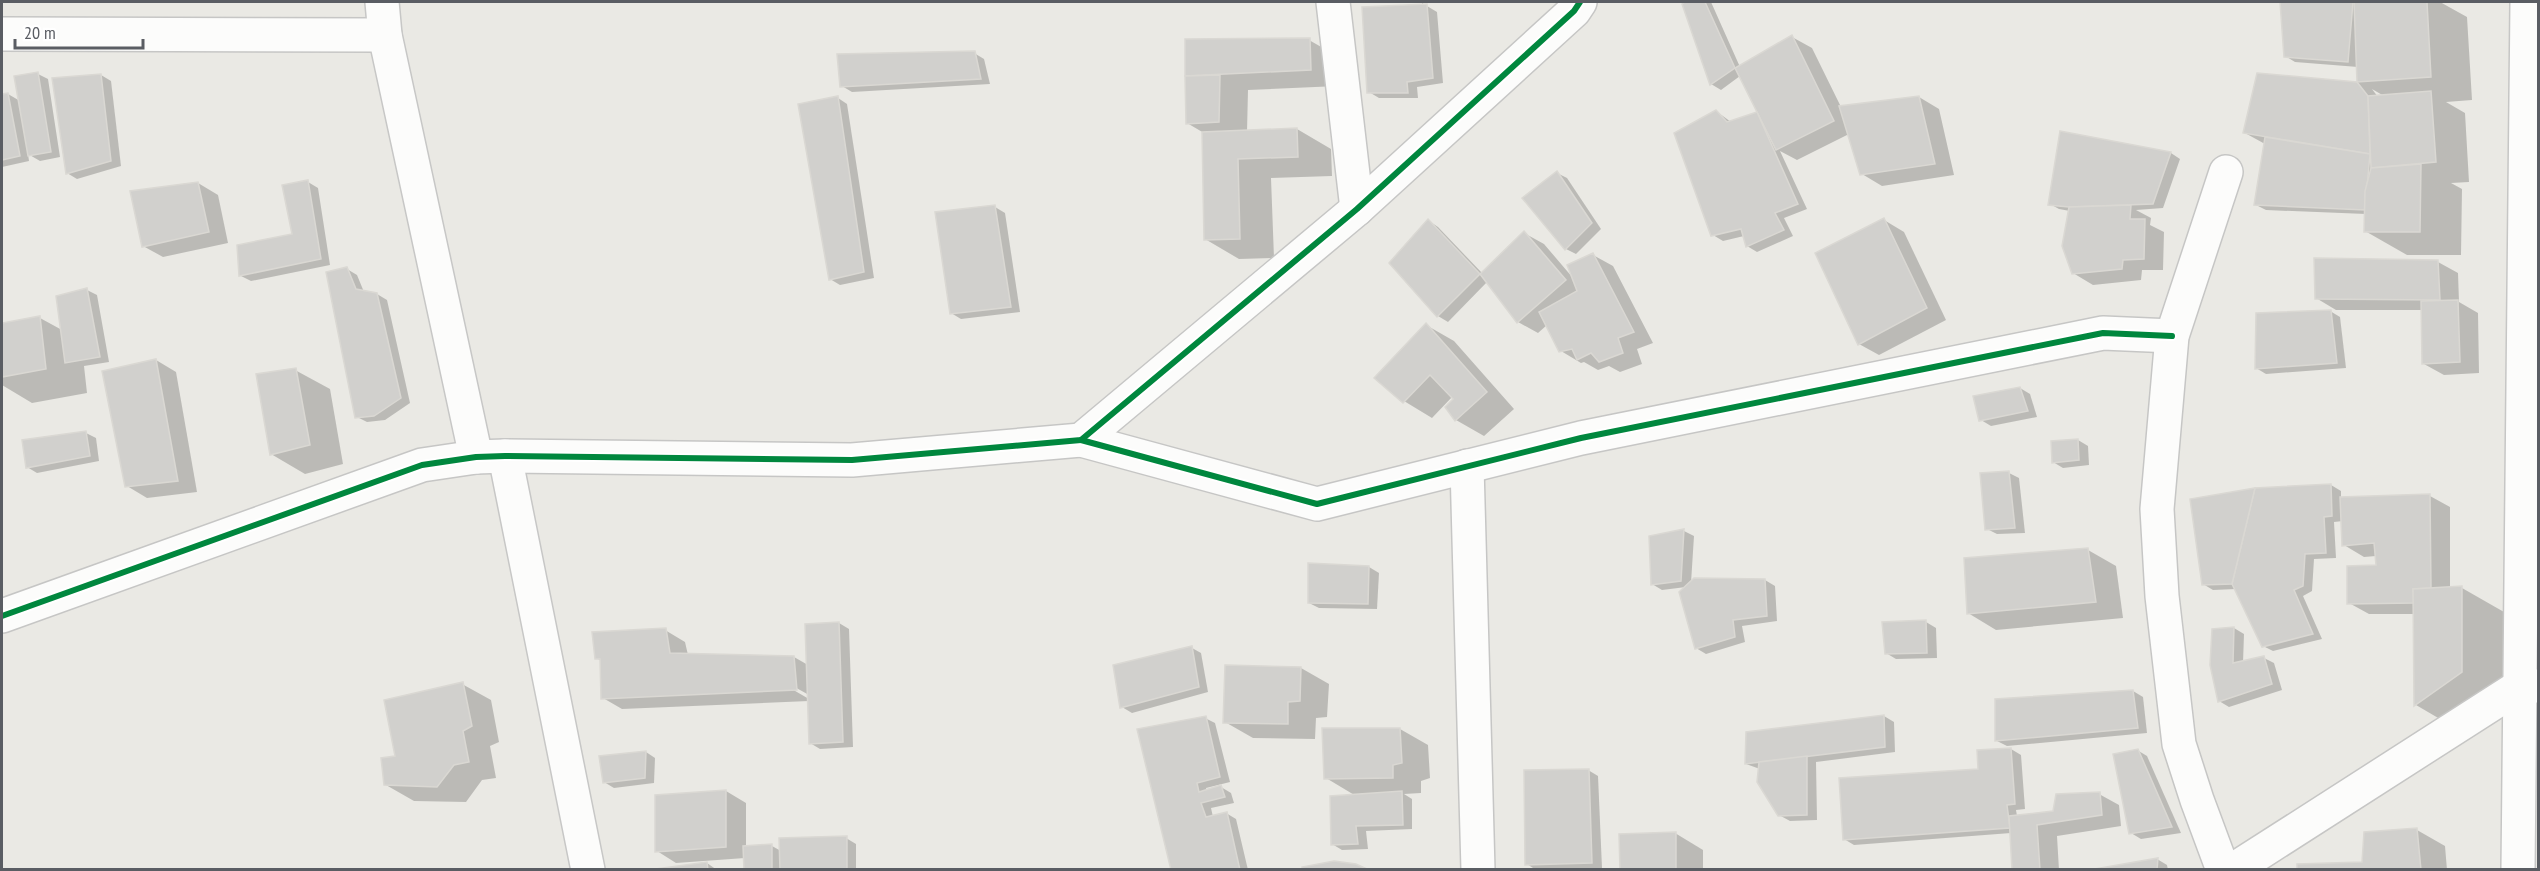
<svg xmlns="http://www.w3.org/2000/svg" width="2540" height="871" font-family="'PT Sans Narrow',sans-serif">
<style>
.shadow{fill:#0003;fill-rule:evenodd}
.building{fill:#d1d0cd;stroke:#dad8d3;stroke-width:1.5}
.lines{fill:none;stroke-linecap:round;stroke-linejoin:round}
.street-casing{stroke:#c6c6c5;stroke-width:36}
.secondary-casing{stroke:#c7c7c6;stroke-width:36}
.street{stroke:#fcfcfb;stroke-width:33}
.secondary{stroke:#fcfcfb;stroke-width:33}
.cycleway-casing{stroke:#fff;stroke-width:10}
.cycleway{stroke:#00873e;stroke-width:6}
</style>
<rect width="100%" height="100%" fill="#eae9e4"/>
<g class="shadow">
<path d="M1369,2H1477L1422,3L1437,12L1443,83L1417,87L1418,98H1379L1369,92L1422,6V3H1373Z"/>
<path d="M1687,2H1711L1740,67L1792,37L1812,48L1841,107L1919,97L1939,109L1954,175L1882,186L1862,174L1849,134L1797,160L1780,151L1807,209L1784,218L1793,236L1757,252L1747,246L1744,236L1723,241L1713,235L1716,111L1731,122L1756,114L1760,116L1740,76L1721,90L1711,84L1684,4Z"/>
<path d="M2282,2H2440L2467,17L2472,100L2446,102L2465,113L2469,182L2451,183L2462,189L2461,255H2407L2365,231L2366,214L2266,210L2256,205L2265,144L2245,133L2358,83V67L2295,62L2285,56ZM2372,89L2384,96L2378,97Z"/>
<path d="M1309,40L1337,56L1338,86L1248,90L1247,132L1297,129L1331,149L1332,176L1271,178L1274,258L1239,259L1205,239L1204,133L1187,123L1186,41Z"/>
<path d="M974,53L984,59L990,84L852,92L842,86Z"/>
<path d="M38,74L48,79L60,157L40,161L28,154L29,161L2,167V96L8,94L20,101Z"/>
<path d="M101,75L111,81L121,166L77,179L67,173Z"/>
<path d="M838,98L847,104L874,278L840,285L830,279Z"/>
<path d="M2061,133L2171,153L2180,159L2163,208L2136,210L2151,218L2150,225L2164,232L2163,270H2142L2141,280L2093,285L2073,273L2070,211L2059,209L2050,204Z"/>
<path d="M1557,173L1567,178L1601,229L1576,254L1566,249Z"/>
<path d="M308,182L318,188L330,265L251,281L241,276L294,235Z"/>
<path d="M198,183L218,195L228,243L163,257L143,246Z"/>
<path d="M995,207L1005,213L1020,312L961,319L951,313Z"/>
<path d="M1884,220L1904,232L1946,320L1879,355L1859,344Z"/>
<path d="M1429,221L1438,227L1482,273L1524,233L1544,244L1573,278L1593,255L1613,266L1653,343L1637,349L1642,364L1620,372L1609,366L1598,370L1584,362L1581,363L1561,351L1547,325L1538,333L1518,322L1487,282L1448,322L1438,316L1391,263Z"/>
<path d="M2438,262L2458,273L2459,302L2478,313L2479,373L2444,375L2424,364L2423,310H2336L2316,298Z"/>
<path d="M347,269L357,275L364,292L377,294L387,300L410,403L385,420L367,422L357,417Z"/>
<path d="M87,290L97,295L109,362L84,366L87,393L32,403L2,385V324L40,318L62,330Z"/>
<path d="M2330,311L2340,317L2346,368L2266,374L2256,368Z"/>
<path d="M1426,325L1454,341L1514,409L1484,436L1456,420L1447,407L1455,399L1453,396L1432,418L1404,401Z"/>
<path d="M156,360L176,372L197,492L147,498L127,486Z"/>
<path d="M295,370L330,389L343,464L305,474L271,454Z"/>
<path d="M2020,388L2030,394L2037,417L1991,426L1981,420Z"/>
<path d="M86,433L96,438L99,461L37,473L27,467Z"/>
<path d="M2078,440L2088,446L2089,465L2063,468L2053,462Z"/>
<path d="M2009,473L2019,478L2025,533L1997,534L1987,529Z"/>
<path d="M2331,485L2341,491V499L2430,496L2450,507V588H2462L2504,612L2503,695L2457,729L2416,705L2415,614H2369L2349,603L2377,566L2376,556L2364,557L2344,545L2343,521L2334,522L2336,558L2314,559L2312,591L2303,596L2322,639L2273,651L2263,646L2236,589L2213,590L2203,584Z"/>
<path d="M1684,531L1694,536L1691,583L1765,580L1775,586L1777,621L1742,626L1745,642L1706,654L1696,648L1686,587L1662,590L1652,584L1651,537Z"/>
<path d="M2088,550L2116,566L2123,618L1996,630L1968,613Z"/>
<path d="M1369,567L1379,573L1377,609L1319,608L1309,603Z"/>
<path d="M1926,622L1936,628L1937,658L1896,659L1886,653Z"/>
<path d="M839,623L849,629L853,747L820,749L810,743L809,701L622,709L603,698L602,661L596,658L665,630L685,642L688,655L794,657L808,665ZM791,685L809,695V699L790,688Z"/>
<path d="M2234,628L2244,634L2243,663L2264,658L2274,663L2282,690L2229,707L2219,701L2214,630Z"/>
<path d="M1192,648L1201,653L1208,692L1132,713L1122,707Z"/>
<path d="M1301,668L1329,684L1327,717L1316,718L1315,739L1253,738L1225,722Z"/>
<path d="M462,684L491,700L499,742L490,746L496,778L482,780L466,802L414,801L386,785L396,757Z"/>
<path d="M2133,691L2143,697L2147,733L2007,746L1997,741Z"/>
<path d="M1884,716L1894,722L1895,752L1816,762L1817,820L1790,821L1779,815L1760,769L1746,764Z"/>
<path d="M1205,718L1215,723L1230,782L1206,788L1207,792L1221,787L1231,793L1234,803L1211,808L1213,817L1226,813L1236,819L1248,870H1172Z"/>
<path d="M1400,729L1428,745L1430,778L1421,781V793L1404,794L1412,799V829L1366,831L1368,849L1342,850L1332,844L1356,796L1326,778Z"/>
<path d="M2011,749L2021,755L2025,809L2016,810L2017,816L2054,813L2099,794L2119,805L2121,826L2057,836L2059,870H2014L2011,833L1854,845L1844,839L1979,771Z"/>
<path d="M2137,750L2147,756L2181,833L2141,839L2131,833Z"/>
<path d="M646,752L655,758L654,783L614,788L604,782Z"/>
<path d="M1588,770L1598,776L1602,868L1536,870L1527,864Z"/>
<path d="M726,791L746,803V847L772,846L781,851L846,838L856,844V870H745V858L676,863L657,851V796Z"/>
<path d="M2417,830L2445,846L2447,870H2299L2363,863Z"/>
<path d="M1675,833L1703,850V870H1621Z"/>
<path d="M2157,859L2167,865L2168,870H2098Z"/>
<path d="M707,863L717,870H660Z"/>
</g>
<g class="building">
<path d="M1685,2H1705L1735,68L1710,85L1682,4Z"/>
<path d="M2280,2H2353L2348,62L2284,57Z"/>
<path d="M2354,2H2427L2431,77L2357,82Z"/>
<path d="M1427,4L1433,78L1407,82L1408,93H1367L1362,7Z"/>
<path d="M1792,35L1834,121L1776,150L1735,68Z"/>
<path d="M1310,38L1311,70L1185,76V39Z"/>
<path d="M975,51L981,79L840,87L837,54Z"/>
<path d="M38,72L51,152L28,156L14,76Z"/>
<path d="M2257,73L2357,82L2368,96L2370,154L2243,133Z"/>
<path d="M101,74L111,161L66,174L52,78Z"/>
<path d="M1220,75L1219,122L1186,124L1185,76Z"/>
<path d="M2431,91L2436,162L2371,168L2368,96Z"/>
<path d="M8,93L20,156L2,160V94Z"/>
<path d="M838,96L864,272L829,280L798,104Z"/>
<path d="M1919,96L1935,164L1860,175L1839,106Z"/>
<path d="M1716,110L1727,122L1757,112L1798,204L1775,213L1784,230L1746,247L1741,229L1711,236L1674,133Z"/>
<path d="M1297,128L1298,157L1238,159L1240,239L1204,240L1202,132Z"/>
<path d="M2060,131L2171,152L2153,204L2069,207L2048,205Z"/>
<path d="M2265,137L2370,154L2365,210L2254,205Z"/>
<path d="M2421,164L2420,232H2364L2365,191L2371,168Z"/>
<path d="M1557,171L1592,223L1565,250L1522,198Z"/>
<path d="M308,180L321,259L239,276L237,245L292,234L282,185Z"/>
<path d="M198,182L209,232L142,247L130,191Z"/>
<path d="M995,205L1011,307L950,314L935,212Z"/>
<path d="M2131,205L2130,219H2145L2144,259L2123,260L2122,269L2072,274L2062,246L2069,207Z"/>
<path d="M1884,218L1927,308L1858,345L1815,253Z"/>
<path d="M1428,219L1480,274L1437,317L1389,263Z"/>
<path d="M1524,231L1566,280L1517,323L1480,274Z"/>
<path d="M1593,253L1634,332L1618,338L1623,353L1599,362L1591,353L1577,360L1572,349L1559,352L1539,312L1577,291L1567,265Z"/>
<path d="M2314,258L2438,260L2440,300L2315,299Z"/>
<path d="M347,267L356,289L377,293L401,398L374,416L355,418L326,272Z"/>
<path d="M87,288L100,357L65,363L56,296Z"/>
<path d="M2458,300L2460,362L2422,364L2421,301Z"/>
<path d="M2331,310L2337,363L2255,369L2256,313Z"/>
<path d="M40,316L46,369L2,377V323Z"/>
<path d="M1426,323L1487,392L1455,421L1445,407L1453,399L1430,375L1403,403L1374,378Z"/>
<path d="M156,359L178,481L125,487L102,371Z"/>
<path d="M296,368L310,445L270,455L256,374Z"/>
<path d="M2020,387L2028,411L1979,421L1973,396Z"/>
<path d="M86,431L90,456L26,468L22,440Z"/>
<path d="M2078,439L2079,460L2052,463L2051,441Z"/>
<path d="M2009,471L2015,528L1985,530L1980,473Z"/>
<path d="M2331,484L2332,516L2324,517L2326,553L2305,554L2303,586L2294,590L2313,634L2262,647L2232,584L2255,488Z"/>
<path d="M2255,488L2232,584L2202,585L2190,499Z"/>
<path d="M2430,494L2431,588L2413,589L2414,603L2347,604V566L2376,565L2374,543L2342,546L2340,497Z"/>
<path d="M1684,529L1681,581L1651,585L1649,536Z"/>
<path d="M2088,548L2096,602L1967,614L1964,558Z"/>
<path d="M1308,563L1369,566L1368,604L1308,603Z"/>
<path d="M1694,578L1765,579L1767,616L1733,620L1735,637L1695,649L1679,592Z"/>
<path d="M2462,586V672L2414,706L2413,589Z"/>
<path d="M1926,620L1927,653L1885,654L1882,622Z"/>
<path d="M839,622L843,742L809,744L805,624Z"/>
<path d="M2234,627L2233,663L2264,656L2272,684L2218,702L2210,665L2212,629Z"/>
<path d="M666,628L670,653L794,656L797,690L601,699L600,659H595L592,632Z"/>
<path d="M1192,646L1199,687L1120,708L1113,665Z"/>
<path d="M1225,665L1301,667L1300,701L1288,702V724L1223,723Z"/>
<path d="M463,682L472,726L463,731L469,762L454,765L437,787L384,785L381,758L395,756L384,700Z"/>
<path d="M2133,690L2138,728L1995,741V699Z"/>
<path d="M1884,715L1885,747L1745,764L1746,732Z"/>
<path d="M1206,716L1220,777L1197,783L1199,792L1221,785L1225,797L1201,803L1206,817L1227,812L1240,870H1171L1137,729Z"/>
<path d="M1322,728H1400L1402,763L1393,765V778L1324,779Z"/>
<path d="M2011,748L2015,804L2007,805L2010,828L1843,840L1839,778L1978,769L1977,750Z"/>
<path d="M2138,749L2172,827L2129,834L2113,754Z"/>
<path d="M646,751L645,778L603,783L599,756Z"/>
<path d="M1807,756V815L1778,816L1757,782L1759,762Z"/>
<path d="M1589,769L1592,863L1525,865L1524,770Z"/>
<path d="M726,790V847L655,852V795Z"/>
<path d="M1402,791L1403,825L1356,826L1358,844L1331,845L1330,796Z"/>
<path d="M2100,792L2102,815L2037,825L2040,870H2012L2009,816L2053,811L2056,794Z"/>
<path d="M2417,828L2421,870H2297V864L2362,862L2364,832Z"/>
<path d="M1676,832V870H1620L1619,834Z"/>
<path d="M847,836V870H780L779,838Z"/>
<path d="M772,844V870H744L743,846Z"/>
<path d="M2158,858L2157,870H2089Z"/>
<path d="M1334,861L1356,864L1369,870H1302V867Z"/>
<path d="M707,862L708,870H648Z"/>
</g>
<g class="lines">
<defs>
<g id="street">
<path d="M1333,2L1357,209"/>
<path d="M2,34L385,35"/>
<path d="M1081,440L1317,504L1581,438L2103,333L2172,336"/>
<path d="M1467,466L1478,870"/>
<path d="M2,616L422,465L476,457L505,456L852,460L1081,440L1357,209L1574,11L1580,2"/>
<path d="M2223,870L2197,800L2179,744L2162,596L2157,509L2172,336L2226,172"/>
<path d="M2233,870L2520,686H2538"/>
<path d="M2518,870L2527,2"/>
</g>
<g id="secondary">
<path d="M382,2L385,35L476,457"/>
<path d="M505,456L588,870"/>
</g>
</defs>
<use href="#street" class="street-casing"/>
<use href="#secondary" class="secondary-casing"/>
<use href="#street" class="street"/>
<use href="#secondary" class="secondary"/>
<defs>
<g id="cycleway">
<path d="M1081,440L1317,504L1581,438L2103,333L2172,336"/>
<path d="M2,616L422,465L476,457L505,456L852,460L1081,440L1357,209L1574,11L1580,2"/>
</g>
</defs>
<use href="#cycleway" class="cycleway-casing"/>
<use href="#cycleway" class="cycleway"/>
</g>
<rect width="2540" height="871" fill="none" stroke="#5a5d63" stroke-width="6"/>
<path d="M15 39v9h128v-9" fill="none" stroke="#5a5d63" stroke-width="3"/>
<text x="24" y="39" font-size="18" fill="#5a5d63" stroke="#ffffff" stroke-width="4.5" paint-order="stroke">20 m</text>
</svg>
